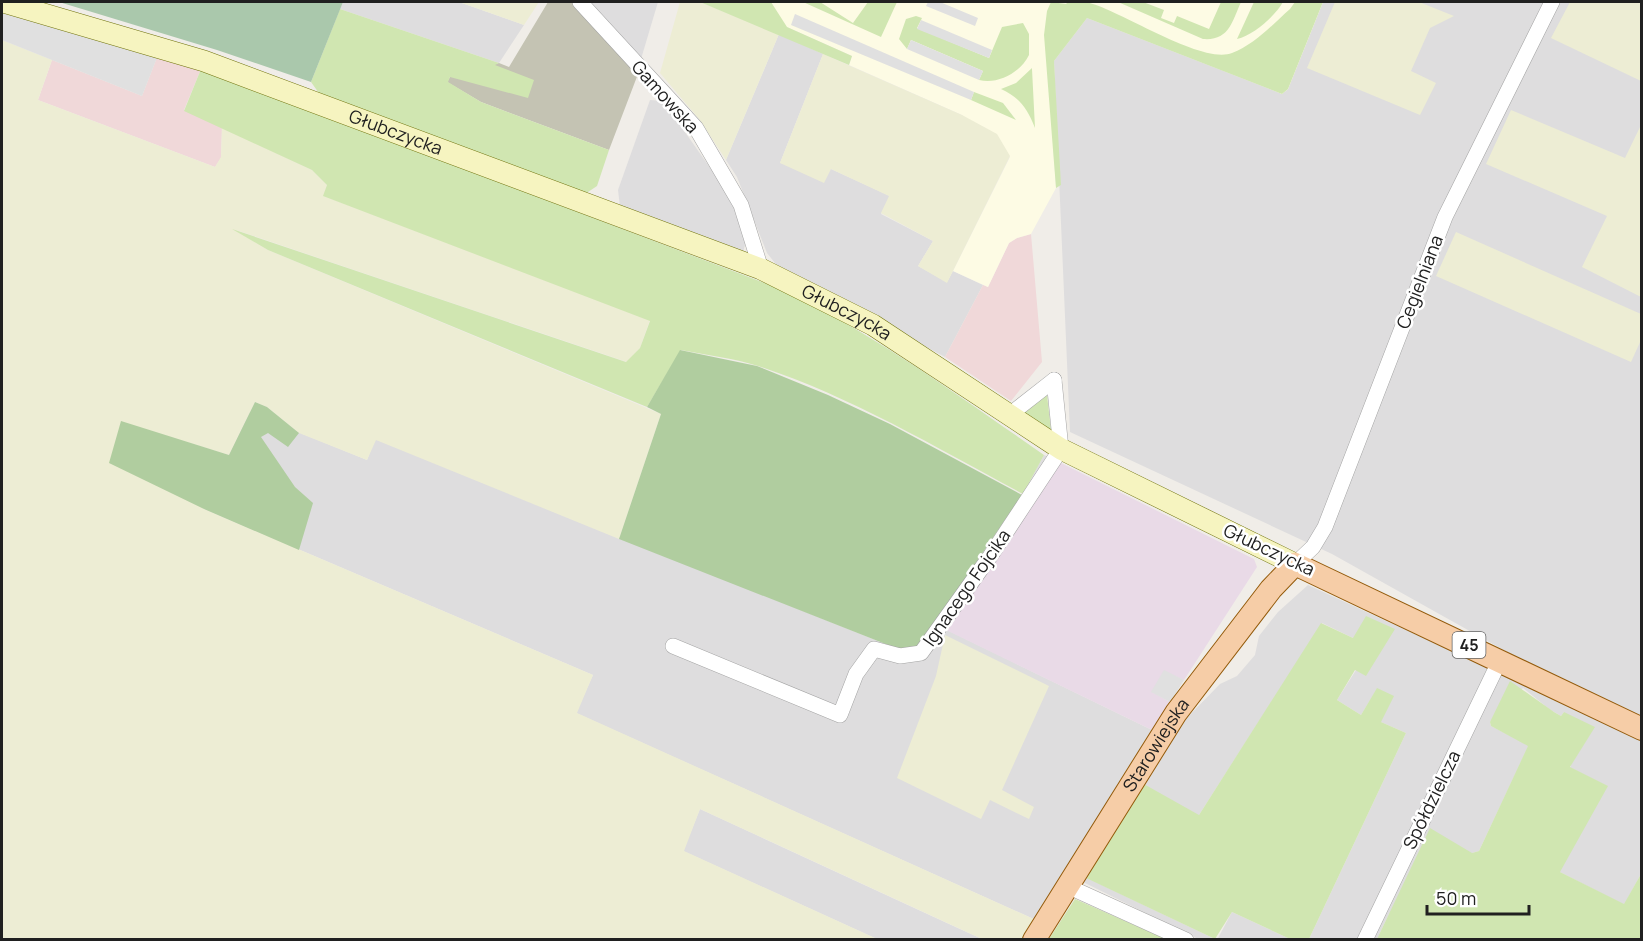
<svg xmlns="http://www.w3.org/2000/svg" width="1643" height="941" font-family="Manrope,sans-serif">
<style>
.residential{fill:#deddde;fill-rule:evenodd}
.commercial{fill:#f0d8d9}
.industrial{fill:#e9dae7}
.education{fill:#fdfbe4}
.construction{fill:#c4c3b3}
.farmland{fill:#ededd4}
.grass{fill:#d0e6b1}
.forest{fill:#b0cd9f}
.cemetery{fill:#aac8ac}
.parking{fill:#e0e0e0}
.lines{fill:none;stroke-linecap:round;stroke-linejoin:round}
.minor-casing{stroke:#a4a4a4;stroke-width:16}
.secondary-casing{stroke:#70730c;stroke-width:22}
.primary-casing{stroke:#935a0a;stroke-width:24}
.minor{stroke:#fff;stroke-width:15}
.secondary{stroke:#f6f4c0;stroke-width:21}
.primary{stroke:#f6cda7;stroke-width:22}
.labels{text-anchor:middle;stroke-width:5;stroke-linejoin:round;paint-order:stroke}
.shield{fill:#fff;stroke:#636363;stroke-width:1.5}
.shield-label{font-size:16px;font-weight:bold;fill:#202020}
.street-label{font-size:18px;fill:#202020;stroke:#fff}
</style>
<rect width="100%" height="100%" fill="#f0ede8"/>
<g class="residential">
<path d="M343,2H459L524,25L499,63L340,9Z"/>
<path d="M589,2H658L641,59Z"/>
<path d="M1323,2H1641V720L1550,676L1332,554L1070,432L1054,61L1087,18L1282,94L1288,89Z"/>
<path d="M779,34L823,54L780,163L831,169L890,196L881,214L933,241L918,266L947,282L953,271L983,285L945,357L779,268L767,253L737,177L726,160Z"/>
<path d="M650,100L663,101L730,196L747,238L743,252L620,207L618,190Z"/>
<path d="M249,412L367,460L375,439L888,645L917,649L1022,495L1044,455L1059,462L945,629L1152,730L1036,920L576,713L593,675L204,509Z"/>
<path d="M1308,585L1641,738V874L1624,905L1560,872L1528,747L1479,851L1472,853L1389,914L1377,939H1309L1406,733L1381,722L1377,689L1361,715L1337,700L1356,670L1366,675L1353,638L1322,623L1199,815L1085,877L1215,939H1198L1081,881L1178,727L1220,684L1237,676L1255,655L1259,636L1278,612ZM1523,688L1549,709L1561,716L1564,712L1571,767L1491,726L1490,722Z"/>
<path d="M700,809L949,924L982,939H877L683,851Z"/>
<path d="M1232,912L1290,939L1217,940Z"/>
</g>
<g class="commercial">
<path d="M158,55L201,69L184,110L222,127L221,158L215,167L38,100L52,60L142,96Z"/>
<path d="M1031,234L1042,362L1011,401L945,357L983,285L988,287L1009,243L1017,238Z"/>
</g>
<path class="industrial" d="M1059,462L1254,559L1257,567L1184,680L1164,671L1152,692L1170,702L1152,730L944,629Z"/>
<path class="education" d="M704,2H1323L1288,89L1282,94L1082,8L1047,53L1056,188L1031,234L1017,238L1009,243L988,287L953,271L1010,157L962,115L849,65L852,56L787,27Z"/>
<path class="construction" d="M548,2H575L638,74L609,150L481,102L447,82L450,77L499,63L509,67Z"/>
<g class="farmland">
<path d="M459,2H539L524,25Z"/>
<path d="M680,2H700L779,34L726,160L699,119L660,73Z"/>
<path d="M1335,2H1419L1454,16L1430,28L1411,71L1436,83L1420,115L1307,68Z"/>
<path d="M1570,2H1641V81L1551,38Z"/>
<path d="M2,40L52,60L38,100L215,167L221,157L222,127L312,170L327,185L324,196L650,320L640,348L627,362L236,230L268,250L661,414L619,539L376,440L367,460L299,433L267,407L255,402L229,455L121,422L204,509L593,675L577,713L1036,920L1023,939H982L700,809L684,851L877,939H2Z"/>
<path d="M823,54L962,115L997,134L1010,156L947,283L918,266L933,241L881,213L889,196L831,169L824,183L780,163Z"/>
<path d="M1511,110L1625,158L1641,125V297L1582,267L1607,216L1486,164Z"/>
<path d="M1456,232L1641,314V340L1631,362L1436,276Z"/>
<path d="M945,635L1049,686L1002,790L1034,807L1029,819L990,800L981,819L897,778L936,676Z"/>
</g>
<g class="grass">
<path d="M700,2H771L787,27L852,56L849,65Z"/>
<path d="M803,2H820L853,23L868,2H897L881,37Z"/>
<path d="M1051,2L1066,4L1068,2C1073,1 1081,0 1086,2C1119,9 1201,65 1232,53C1254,45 1273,24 1290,9L1295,2H1323L1288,89L1282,94L1087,18L1054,61L1061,185L1056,188L1044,35L1047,11Z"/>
<path d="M1118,2H1143L1164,10L1161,18L1174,23L1177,16L1209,29L1221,2H1241C1232,22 1229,41 1203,39Z"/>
<path d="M1254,2H1283C1275,16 1254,35 1237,39Z"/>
<path d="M340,9L499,63L495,65L534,80L528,98L450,77L448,82L481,102L609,150L597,186L585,194L321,96L311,82Z"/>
<path d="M916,16L922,18L917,28L989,58L1002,27L1023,23L1029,34V55C1021,72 998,85 979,80L983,71L911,40L907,49L899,39L906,19Z"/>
<path d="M1032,68V69L1035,128C1027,108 1020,98 1001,89L1016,83Z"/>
<path d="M201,69L783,290C876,335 959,396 1044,455L1023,494C939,449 848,395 758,366C733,358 706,355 681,350L647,407L268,250L232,229L626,362L640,348L650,321L323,196L327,185L312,170L184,111Z"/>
<path d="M974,92L1003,103L1016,120L971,100Z"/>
<path d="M1047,395L1051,429L1047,432L1023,413Z"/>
<path d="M1366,616L1395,629L1366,676L1355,670L1337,700L1361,715L1377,688L1394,696L1381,722L1406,733L1309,939H1290L1232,912L1215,939L1084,877L1142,783L1199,815L1321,623L1353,638Z"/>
<path d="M1510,681L1554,712L1561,716L1564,712L1595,727L1570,767L1608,786L1560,872L1624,904L1641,874V939H1377L1430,828L1472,853L1479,851L1528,746L1491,726L1490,722Z"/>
<path d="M1075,899L1166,939H1049Z"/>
</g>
<g class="forest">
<path d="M680,350L757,366L828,395L890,424L1022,495L917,649L904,651L888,645L619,539L661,414L647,407Z"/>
<path d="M255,402L267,407L299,433L288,447L268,433L261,437L295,487L313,503L299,550L204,509L109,463L121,421L229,455Z"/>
</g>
<path class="cemetery" d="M59,2H343L311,82L217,50Z"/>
<g class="parking">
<path d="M928,2H940L978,18L975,26L926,6Z"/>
<path d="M2,7L158,55L142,96L2,40Z"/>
<path d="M795,14L974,92L971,100L791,25Z"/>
<path d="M921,20L992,50L989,58L917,29Z"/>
<path d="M911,40L983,71L979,80L907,49Z"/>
<path d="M1164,670L1184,680L1170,702L1151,692Z"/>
</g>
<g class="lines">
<defs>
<g id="minor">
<path d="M580,2L696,128L741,205L761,269"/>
<path d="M1008,416L1054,380"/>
<path d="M1295,564L1313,547L1325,527L1445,217L1552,2"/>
<path d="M673,646L840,715L856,674L874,649L900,656L921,653L991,555L1061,449L1054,380"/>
<path d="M1067,886L1186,940"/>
<path d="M1365,940L1500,660"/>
</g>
<g id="secondary">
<path id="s1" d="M3,2L204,61L761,269L873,325L1061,449L1295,564"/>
</g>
<g id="primary">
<path id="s2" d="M1034,940L1176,713L1271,589L1295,564L1642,729"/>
</g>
</defs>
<use href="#minor" class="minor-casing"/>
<use href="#secondary" class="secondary-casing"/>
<use href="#primary" class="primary-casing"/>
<use href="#minor" class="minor"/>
<use href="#secondary" class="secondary"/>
<use href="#primary" class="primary"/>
</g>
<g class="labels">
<rect class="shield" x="1452.5" y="632" width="33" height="26" rx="4.5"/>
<g class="shield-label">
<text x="1469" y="651">45</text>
</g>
<g class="street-label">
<text transform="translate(665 97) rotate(48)" y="6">Gamowska</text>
<text dy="6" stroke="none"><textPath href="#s1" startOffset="414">Głubczycka</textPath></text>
<text transform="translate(1420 282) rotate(-69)" y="6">Cegielniana</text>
<text dy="6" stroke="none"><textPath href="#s1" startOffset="900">Głubczycka</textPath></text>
<text transform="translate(1269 550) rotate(25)" y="6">Głubczycka</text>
<text transform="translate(967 588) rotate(-55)" y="6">Ignacego Fojcika</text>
<text dy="6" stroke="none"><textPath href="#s2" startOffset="230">Starowiejska</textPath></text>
<text transform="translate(1432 800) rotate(-64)" y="6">Spółdzielcza</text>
</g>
</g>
<rect width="1643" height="941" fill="none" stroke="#202020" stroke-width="6"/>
<path d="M1427 905v9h102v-9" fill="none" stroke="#202020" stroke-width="3"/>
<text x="1436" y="905" font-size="18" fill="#202020" stroke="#ffffff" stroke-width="4.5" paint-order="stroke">50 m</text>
</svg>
